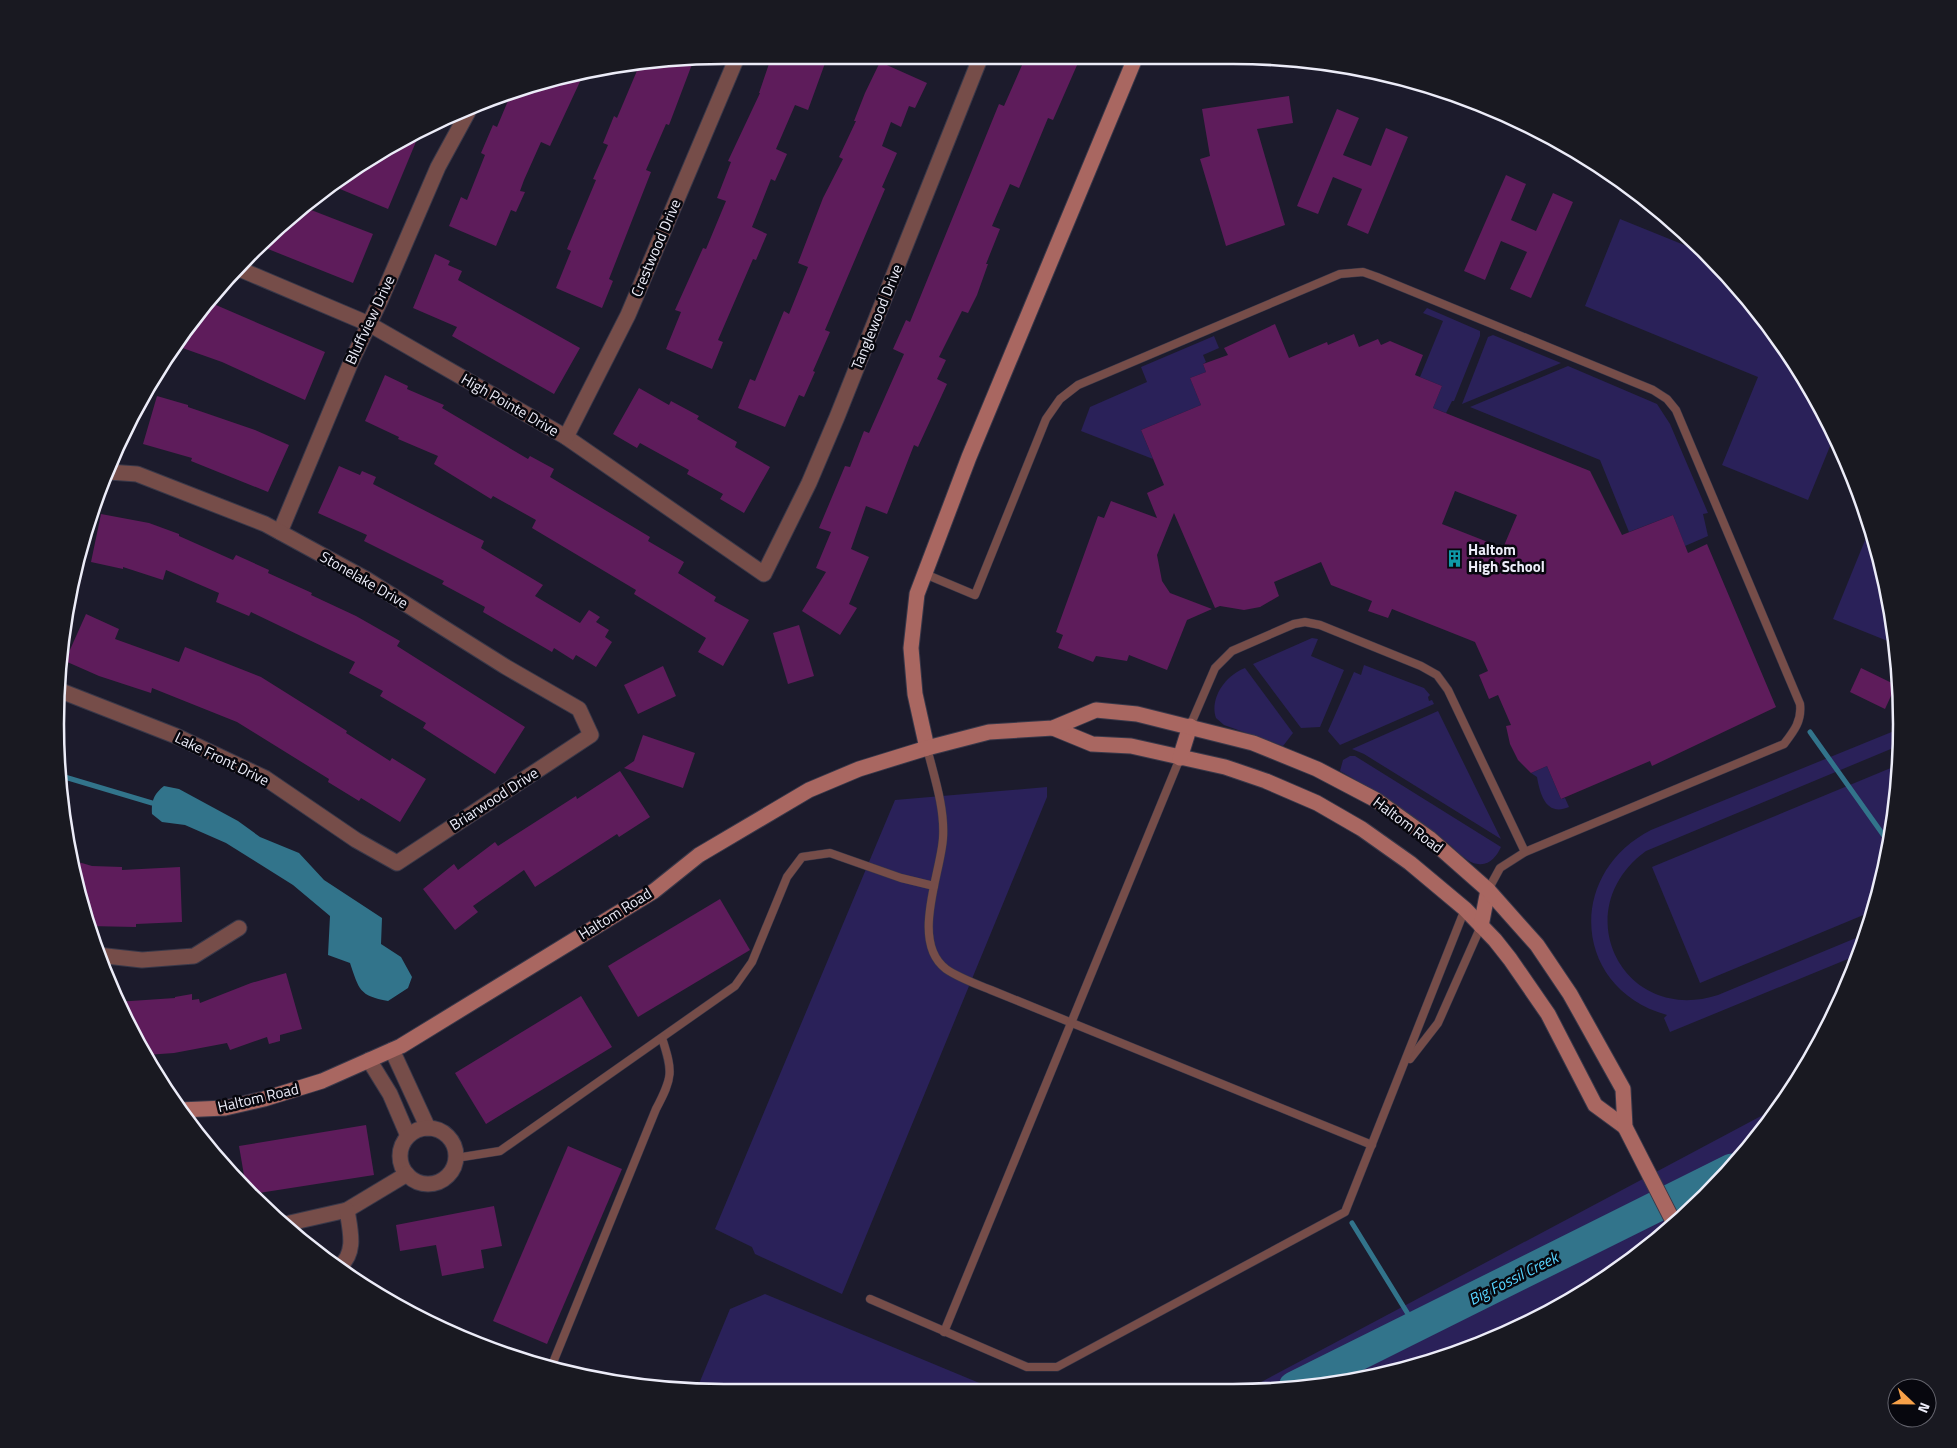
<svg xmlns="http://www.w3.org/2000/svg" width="1957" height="1448" font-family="'Titillium Web',sans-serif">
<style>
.green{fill:#2a2159}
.water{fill:#32748b}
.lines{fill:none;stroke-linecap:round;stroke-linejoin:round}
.stream{stroke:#32748b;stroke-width:5}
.river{stroke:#32748b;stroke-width:31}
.building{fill:#5e1c5b;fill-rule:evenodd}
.lane-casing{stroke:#393849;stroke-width:9}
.street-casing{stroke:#393849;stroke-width:17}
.secondary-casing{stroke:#393849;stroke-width:17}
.lane{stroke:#764d49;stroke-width:8}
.street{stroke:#764d49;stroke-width:15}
.secondary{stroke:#a96761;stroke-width:15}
.labels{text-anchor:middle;stroke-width:5;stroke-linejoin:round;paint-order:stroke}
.street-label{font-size:15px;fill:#ececf8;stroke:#07070e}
.poi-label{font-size:15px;font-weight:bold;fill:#ececf8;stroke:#07070e;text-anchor:start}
.water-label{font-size:16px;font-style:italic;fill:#57d5ff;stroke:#07070e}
.rim{fill:none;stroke:#ececf8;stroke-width:2.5}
</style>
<rect width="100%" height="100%" fill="#1c1b2c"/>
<g class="green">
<path d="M1620,219L1704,253L1764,317L1835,434L1808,500L1722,465L1758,377L1585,306Z"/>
<path d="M1427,308L1480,331V336L1454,401H1452L1446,413L1433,408L1442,386L1420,377L1443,321L1423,313Z"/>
<path d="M1493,335L1561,363L1462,404L1488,337Z"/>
<path d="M1214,336L1219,348L1203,355L1206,362L1203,364L1206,372L1190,378L1201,405L1141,430L1153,459L1081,431L1090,407L1147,382L1141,367Z"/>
<path d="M1568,366L1657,404L1670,424L1708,513L1703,514L1708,536L1685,546L1673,515L1629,532L1600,460L1470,407Z"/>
<path d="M1870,528L1879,551L1895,644L1833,619Z"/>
<path d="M1312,638L1318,639L1311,656L1344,670L1320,727L1301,728L1253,664Z"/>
<path d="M1364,665L1424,688L1430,695L1428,697L1429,701L1432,700L1434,704L1340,745L1328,731L1354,672L1361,675Z"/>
<path d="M1245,668L1293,733L1283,746L1224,725L1216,718C1209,698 1226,675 1245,668Z"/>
<path d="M1438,711L1501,839L1364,754L1352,749Z"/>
<path d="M1899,729L1898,746L1646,851C1565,910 1623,1026 1718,995L1868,933L1860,954L1670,1032L1664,1018L1667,1015C1573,989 1565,874 1651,830Z"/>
<path d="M1350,756H1355L1501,847C1497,856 1489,866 1478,864C1467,863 1457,851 1449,844C1415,816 1379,793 1340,771L1343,760Z"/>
<path d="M1898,765L1896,812L1873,911L1700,983L1652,867Z"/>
<path d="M1547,766L1561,799L1565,798L1569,807C1546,817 1540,794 1537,777L1531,773Z"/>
<path d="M1047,787V797L842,1294L755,1254L752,1247L715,1229L895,800Z"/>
<path d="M1778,1107L1736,1165L1640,1255L1489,1342L1321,1387L1250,1388Z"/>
<path d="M765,1294L989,1387L990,1389L696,1391L730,1309Z"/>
</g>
<path class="water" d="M164,786L179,789L238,821L260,837L299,853L324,880L382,918L381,944L401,957L412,977L408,988L388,1001C359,996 359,989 350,963L328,955L330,916L293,885L226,843L185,825L162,822L152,814C151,801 154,794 164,786Z"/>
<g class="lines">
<g class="stream">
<path d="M1810,732L1889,843"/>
<path d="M58,775L152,803"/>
<path d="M1352,1223L1416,1327"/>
</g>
<path class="river" d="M1294,1387L1732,1169"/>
</g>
<g class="building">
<path d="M772,55H828L808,110L795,105L776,149L787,154L775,181L771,179L752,227L767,234L756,260L753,259L718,340L723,342L712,369L666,349L681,312L675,310L703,248L706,249L726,201L717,198L731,162L728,161L760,93H759Z"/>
<path d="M1026,56H1081L1053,120L1048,118L1019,188L1010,184L992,226L1000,229L986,264H988L977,295L968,313L962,311L939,357L946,360L937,379L947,384L918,447L914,445L887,514L866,506L851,549L869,557L849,604L857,608L840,635L802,611L826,572L816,568L831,532L819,528L845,466L850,467L864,431L869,433L904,354L893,349L906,320L910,322L999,104L1004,106Z"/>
<path d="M694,59L669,125L666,124L646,170L651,172L609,279L613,281L602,308L556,288L571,251L567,249L596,180L593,179L608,145L603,143L614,116L617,118L639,66Z"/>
<path d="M880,62L927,83L915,108L909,106L901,127L891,122L882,146L897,153L882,187L885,189L825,330L830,332L813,371L815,372L804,397L799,395L785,427L738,408L750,379L755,381L784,311L789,314L808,267L798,263L823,198L843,159L839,157L856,121H854L865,93Z"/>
<path d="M584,73L550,146L541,142L524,180L520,191L525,192L516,212L511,210L496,246L449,226L461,197L467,200L485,155L481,153L493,125L497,127L510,96L551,78Z"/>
<path d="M1289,96L1293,123L1257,129L1285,225L1226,246L1200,159L1210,156L1202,109Z"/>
<path d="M1337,109L1359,118L1343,155L1371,166L1386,128L1408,137L1368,234L1347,225L1362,189L1333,177L1318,214L1297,206Z"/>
<path d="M420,132L388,209L340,189L345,179L389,145Z"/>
<path d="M1506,175L1526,184L1511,220L1536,231L1553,193L1573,202L1531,298L1510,289L1527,252L1501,241L1485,280L1464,271Z"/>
<path d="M306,208L373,234L353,283L258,245Z"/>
<path d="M435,254L450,261L448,265L462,271L458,280L580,348L554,394L452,336L457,327L413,308Z"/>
<path d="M209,302L325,352L305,400L222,362L174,345Z"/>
<path d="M1275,324L1289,358L1327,342L1328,345L1354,334L1359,347L1378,339L1381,345L1390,341L1423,355L1415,375L1442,386L1433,408L1590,471L1622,535L1673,515L1688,553L1707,544L1776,707L1652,766L1650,761L1561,799L1547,766L1531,773L1518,760L1510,744L1506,726L1511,725L1498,695L1489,699L1479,675L1488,671L1475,642L1392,609L1388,618L1368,611L1372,601L1331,585L1321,562L1274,582L1279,596L1260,607L1244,610L1220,606L1215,608L1174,513L1157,555L1162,581L1170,593L1212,609L1187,620L1167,670L1129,655L1127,661L1096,656L1093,662L1058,648L1063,635L1056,632L1098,516L1104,518L1111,501L1157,518L1147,493L1164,485L1141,430L1201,405L1190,378L1206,372L1203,364L1228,355L1224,348ZM1455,491L1517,515L1503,548L1442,524Z"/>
<path d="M385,375L408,386L407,389L444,405L442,408L528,459L530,456L554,469L550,477L650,537L648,541L684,562L678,573L716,597L714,601L749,620L723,666L698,652L706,638L634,594L636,590L532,528L536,520L493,496L491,499L434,464L438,456L398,439L399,437L365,421Z"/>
<path d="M639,388L669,405L671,401L699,416L697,419L737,442L735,447L770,467L744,513L720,499L723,494L687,474L689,470L640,443L637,448L613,434Z"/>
<path d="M157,396L188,405V407L255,430L289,445L268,492L191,461L192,458L143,444Z"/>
<path d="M339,466L360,475L362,471L376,477L373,484L484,541L481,548L543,585L535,596L580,623L589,610L600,617L596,622L609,630L605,637L612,642L596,667L576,655L573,660L554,648L552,652L483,612L485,607L442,584L444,581L364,541L367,535L318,513Z"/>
<path d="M101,514L149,523L179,534V536L233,560L236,555L269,570L268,573L312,593L311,595L356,616L400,641L397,646L525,727L495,774L423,728L426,723L380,696L383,691L349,673L355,662L251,612L249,616L216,602L219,593L166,570L163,580L123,567V569L91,562Z"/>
<path d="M86,614L119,629L115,639L179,662L185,647L261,677L347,731L346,733L390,761L392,758L426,779L400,822L361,798L359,801L328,782L329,779L237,722L152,688L151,693L99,676L65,661Z"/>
<path d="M799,625L814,676L788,684L773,633Z"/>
<path d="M663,666L676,696L638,714L624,685Z"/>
<path d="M1861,668L1896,685L1885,709L1850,692Z"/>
<path d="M643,735L695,753L683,788L624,768L634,761Z"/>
<path d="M620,771L650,817L619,837L617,834L535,887L524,870L473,906L478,912L455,930L423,889L454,864L458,870L495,842L498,846L576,796L577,799Z"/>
<path d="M75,861L92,866L122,867V870L180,867L182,922L136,924V927L88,926Z"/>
<path d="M720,899L750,950L638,1017L608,966Z"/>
<path d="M286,973L302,1029L280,1035V1041L269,1044L267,1037L230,1050L227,1043L174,1053L146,1055L124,1020L116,1002L175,998V997L192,994V1000L199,999L200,1003L251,983Z"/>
<path d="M581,996L612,1047L486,1124L455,1073Z"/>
<path d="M366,1125L374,1175L252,1194L246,1187L239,1146Z"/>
<path d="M568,1146L622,1169L547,1344L493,1321Z"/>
<path d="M494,1206L502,1246L481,1250L484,1268L442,1276L436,1245L400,1251L396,1225Z"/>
</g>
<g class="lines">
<defs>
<g id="lane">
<path d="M925,574L975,595L1046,419L1060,399L1078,385L1340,274L1363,272L1377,277L1653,390L1667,399L1676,410L1800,704C1802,721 1794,731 1784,744L1525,852L1500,868L1488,890"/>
<path d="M1190,726L1215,668L1232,651L1294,624L1305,622L1320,625L1421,666L1437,675L1448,690L1525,852"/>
<path d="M927,748C934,776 945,808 943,838C941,873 910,942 946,969C959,978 976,984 991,990L1372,1145"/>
<path d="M1410,1059L1438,1023L1481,926"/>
<path d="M456,1158L500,1151L735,986L752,962L787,877L802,857L830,853L901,878L934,886"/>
<path d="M870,1299L1027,1367H1057L1345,1212L1465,909"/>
<path d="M944,1332L1180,758"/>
<path d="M550,1370L656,1109C673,1077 673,1072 662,1038"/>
</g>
<g id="street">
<path d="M237,268L369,324L566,437L764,574L809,483L837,417L981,56"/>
<path d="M566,437L628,315L738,55"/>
<path d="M280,532L351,362L381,299L438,167L468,112"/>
<path d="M61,691L176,736L265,778L356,840L397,863L591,735L579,709L506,667L366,579L265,524L137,474L109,472"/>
<path d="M97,955L142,960L194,956L239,928"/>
<path d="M392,1050L428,1128"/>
<path d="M369,1060L390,1094L408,1136"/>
<circle cx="428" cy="1156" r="28"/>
<path d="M281,1225L347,1210L407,1174"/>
<path d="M339,1267C357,1253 350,1230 347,1210"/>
</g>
<g id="secondary">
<path d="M1053,728L1092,744L1131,746L1225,767L1266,781L1317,803L1362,829L1410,863L1465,909L1495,940L1510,959L1548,1014L1595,1105L1625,1127"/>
<path d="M927,748L915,694L911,648L917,594L969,457L1136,56"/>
<path d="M1180,758L1190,726"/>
<path d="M1481,926L1488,890"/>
<path d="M180,1110L225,1108L264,1099L322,1081L401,1046L654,891L699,855L809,790L859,769L927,748L989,732L1053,728L1096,710L1137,714L1253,743L1317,769L1376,800L1429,838L1488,890L1537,945L1570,994L1623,1089L1625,1127L1674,1223"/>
</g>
</defs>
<use href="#lane" class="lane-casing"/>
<use href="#street" class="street-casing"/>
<use href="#secondary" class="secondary-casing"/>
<use href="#lane" class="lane"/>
<use href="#street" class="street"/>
<use href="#secondary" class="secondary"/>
</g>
<defs>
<symbol id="building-bare" viewBox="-9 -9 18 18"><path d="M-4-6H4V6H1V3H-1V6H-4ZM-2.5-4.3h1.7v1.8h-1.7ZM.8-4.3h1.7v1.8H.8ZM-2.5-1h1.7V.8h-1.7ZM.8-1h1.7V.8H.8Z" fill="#0f9aa8" stroke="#07070e" stroke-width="2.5" paint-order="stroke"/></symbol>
</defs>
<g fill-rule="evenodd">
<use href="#building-bare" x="1442" y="546" width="25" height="25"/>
</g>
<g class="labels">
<g class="street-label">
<text transform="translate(656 248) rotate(-67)" y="5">Crestwood Drive</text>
<text transform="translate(877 317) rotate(-68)" y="5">Tanglewood Drive</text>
<text transform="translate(370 320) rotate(-65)" y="5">Bluffview Drive</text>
<text transform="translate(510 405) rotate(30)" y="5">High Pointe Drive</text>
<text transform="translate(364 580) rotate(30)" y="5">Stonelake Drive</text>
<text transform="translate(222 759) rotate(26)" y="5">Lake Front Drive</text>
<text transform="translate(494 799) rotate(-33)" y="5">Briarwood Drive</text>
<text transform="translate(1408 825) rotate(37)" y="5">Haltom Road</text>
<text transform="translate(615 914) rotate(-32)" y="5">Haltom Road</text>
<text transform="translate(258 1098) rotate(-13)" y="5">Haltom Road</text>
</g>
<g class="poi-label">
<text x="1468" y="555">Haltom<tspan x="1468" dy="17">High School</tspan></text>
</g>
<g class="water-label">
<text transform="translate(1513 1278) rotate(-27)" y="6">Big Fossil Creek</text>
</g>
</g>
<path d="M0 0H1957V1448H0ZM724 64H1233A660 660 0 0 1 1893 724V724A660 660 0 0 1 1233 1384H724A660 660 0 0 1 64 724V724A660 660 0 0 1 724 64Z" fill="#191921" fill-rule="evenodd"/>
<path class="rim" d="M724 64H1233A660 660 0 0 1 1893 724V724A660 660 0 0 1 1233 1384H724A660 660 0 0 1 64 724V724A660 660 0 0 1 724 64Z"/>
<g transform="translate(1912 1403) rotate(112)"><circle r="24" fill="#07070e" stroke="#63636c"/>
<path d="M0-4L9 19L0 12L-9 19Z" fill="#f7a149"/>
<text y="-8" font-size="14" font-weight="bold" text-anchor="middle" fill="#ececf8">N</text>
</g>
</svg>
